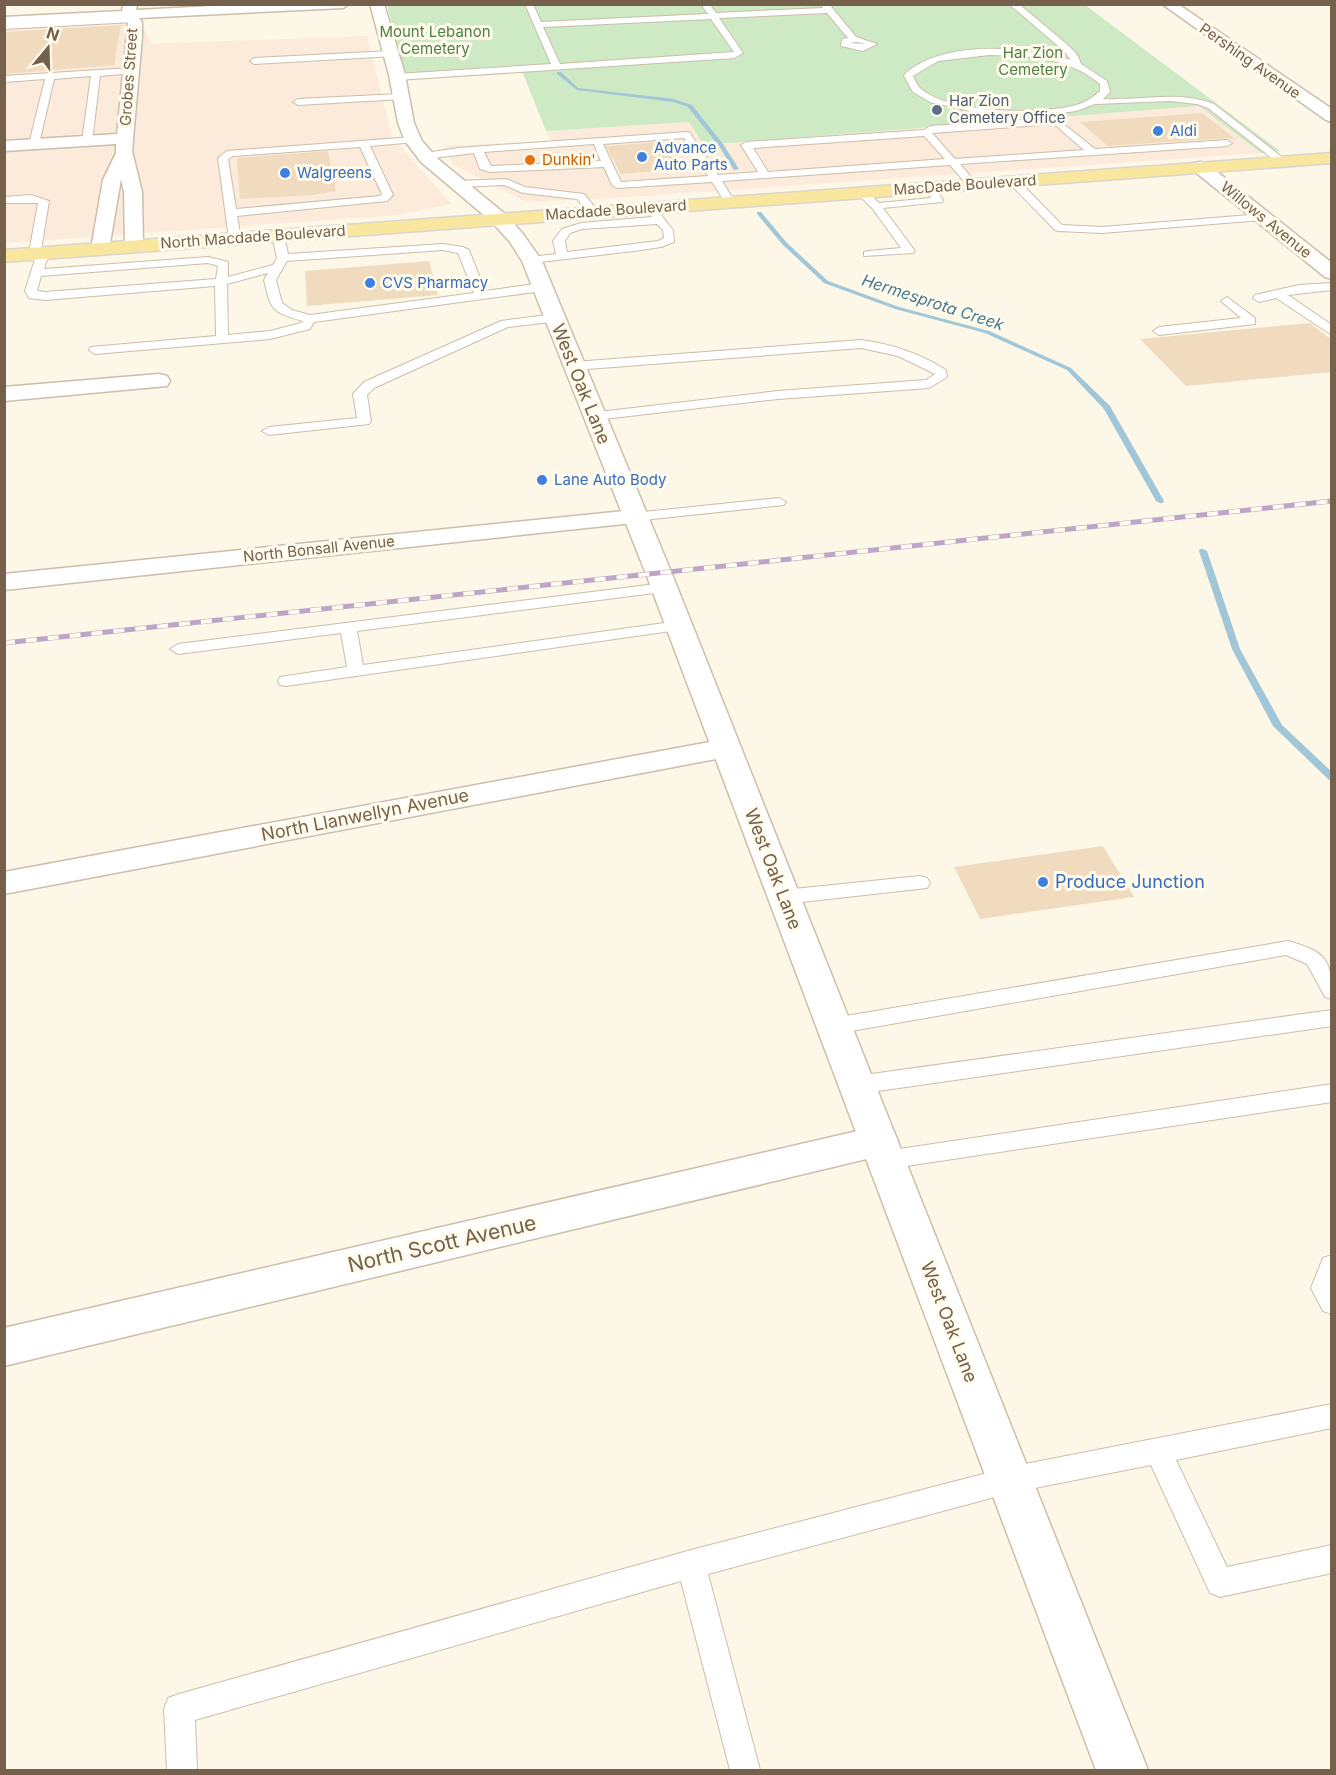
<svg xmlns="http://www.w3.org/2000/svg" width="1336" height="1775" font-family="Inter,sans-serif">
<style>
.commercial{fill:#fceada}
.green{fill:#cdeac5}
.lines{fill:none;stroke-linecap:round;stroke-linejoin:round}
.stream{fill:#a1c6d7;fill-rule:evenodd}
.building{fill:#f1dbbf}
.lane-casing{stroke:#cbbeaa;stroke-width:2}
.street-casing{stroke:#cbbeaa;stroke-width:3}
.secondary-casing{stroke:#cebfa8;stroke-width:3}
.primary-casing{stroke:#dbd6d0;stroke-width:3}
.lane{fill:#fff;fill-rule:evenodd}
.street{fill:#fff;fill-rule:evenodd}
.secondary{fill:#fff;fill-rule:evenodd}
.primary{fill:#f9e7a0;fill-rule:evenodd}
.rail-casing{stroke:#bca5c6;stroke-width:5}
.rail{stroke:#fffbed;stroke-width:4;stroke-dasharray:11;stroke-linecap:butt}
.service-dot{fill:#5c6f8a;stroke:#fffbed;stroke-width:2}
.shop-dot{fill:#3f7fe0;stroke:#fffbed;stroke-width:2}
.food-dot{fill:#e8710a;stroke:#fffbed;stroke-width:2}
.labels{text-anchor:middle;stroke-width:6;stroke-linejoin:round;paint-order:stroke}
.far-park-label{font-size:15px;fill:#4e8046;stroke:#fffbed}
.far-street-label{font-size:15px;fill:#75614b;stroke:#fffbed}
.far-service-label{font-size:15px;fill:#4e5e75;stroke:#fffbed;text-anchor:start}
.far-shop-label{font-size:15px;fill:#366cbe;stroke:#fffbed;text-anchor:start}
.far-food-label{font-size:15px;fill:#c56008;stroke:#fffbed;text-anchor:start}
.far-water-label{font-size:16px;font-style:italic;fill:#48788f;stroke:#fffbed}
.street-label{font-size:18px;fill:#75614b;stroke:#fffbed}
.shop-label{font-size:18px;fill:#366cbe;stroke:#fffbed;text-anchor:start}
.near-street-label{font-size:21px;fill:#75614b;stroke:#fffbed}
</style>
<rect width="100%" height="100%" fill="#fcf7e6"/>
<g class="commercial">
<path d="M140,21L151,44L367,36L392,137L451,204L397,215L5,243L4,27Z"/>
<path d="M1199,106L1261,153L611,198L526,202L452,164L444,146L551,141L546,131L690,122L704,145Z"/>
</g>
<path class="green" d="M387,5H1085L1280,151L1261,153L1199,106L704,145L689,122L546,131L522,71L406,79Z"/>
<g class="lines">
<g class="stream">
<path d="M557,72H561L578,88L674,99L692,105L723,144L739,169L734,170L719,146L688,107L673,102L577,90L557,74Z"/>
<path d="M757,212H761L787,243L828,281L899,307L989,331L1071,368L1110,406L1164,501L1163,503H1160L1156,501L1104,409L1067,370L985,333L895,309L824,283L783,245L757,214Z"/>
<path d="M1200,549H1203L1207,551L1240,649L1282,725L1332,772V781L1329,780L1273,726L1232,649L1199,551Z"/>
</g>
</g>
<g class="building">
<path d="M121,25L114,65L4,74V32Z"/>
<path d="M1202,113L1237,140L1227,138L1108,146L1080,122Z"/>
<path d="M663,142L679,169L621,174L606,146Z"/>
<path d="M328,151L336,191L313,195L240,199L237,158Z"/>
<path d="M429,261L438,295L307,306L305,271Z"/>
<path d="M1310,323L1332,340V372L1186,386L1140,339Z"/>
<path d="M1103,846L1134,897L980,919L954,867Z"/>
</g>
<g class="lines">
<defs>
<g id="lane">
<path d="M525,4H533L541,22L708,14L701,4H709L716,13L823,8L820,4H829L856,37L877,44L863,51L841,46L842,39L848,38L827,13L719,18L743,53L734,58L397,80L393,77L397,74L551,64ZM711,19L734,52L560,64L543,27ZM857,42L866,44L849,43Z"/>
<path d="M1009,4H1019L1070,47L1078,56L1081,64L1107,81L1110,92L1103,99C1141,101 1177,90 1214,104L1287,161L1278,163L1208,108L1197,104L1170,101L1095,104L1076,111L1037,116L983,114L930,102L913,92L904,76L905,74C942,40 1025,46 1071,60L1064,51ZM989,55C1029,56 1068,57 1100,84V91C1093,97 1085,103 1076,105C1041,115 948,114 920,88C917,85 915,80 913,76L938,61Z"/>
<path d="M136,18V22H133L4,29V24Z"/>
<path d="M391,51L395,54L394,56L254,64L250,61L254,58Z"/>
<path d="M131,68L134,69V73L100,76L92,141L87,144L82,141L91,76L54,79L39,144L34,147L29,144L45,79L4,82V76Z"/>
<path d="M400,94L405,97L403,99L298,105L293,102L298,99Z"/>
<path d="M1056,118L1095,149L1227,140L1232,143L1227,146L960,164L977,184L972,187L968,186L950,165L722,181L735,202L730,205L726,204L712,182L617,188L612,185L604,167L490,172L480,169L474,153L426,159L421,156L426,153L458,148L687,132L690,133L718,175L758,172L741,145L746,142L924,130L930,126ZM1054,124L1084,150L955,159L932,133ZM924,136L945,159L768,172L753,148ZM684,138L708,176L621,182L603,144ZM594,144L601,161L491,166L484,152Z"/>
<path d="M413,137L418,140L416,142L370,146L393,195L387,201L237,216L241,239L235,242L229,239L218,158L227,151ZM360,147L382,194L380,196L236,209L228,159L233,156Z"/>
<path d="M1013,178L1017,179L1062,225L1102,227L1262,214L1267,217L1262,220L1102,233L1059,231L1055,230L1009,183V179Z"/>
<path d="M506,179L525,187L584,194L599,212L598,214H590L577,199L523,193L504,185L459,187L454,184L459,181Z"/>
<path d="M929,184L933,185L943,200L942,202L883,208L915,251L913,253L864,256V252L868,251L901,248L872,208L858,194V190H866L879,203L931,198L924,187Z"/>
<path d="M31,195L49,201L41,250L49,253L44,269L208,257L228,262V277L273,265L277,258L272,236L278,233L284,236L288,254L443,244L463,247L469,250L485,291L542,283L548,287L542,291L314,322L310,329L270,339L95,354L89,350L91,347L216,336L215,286L45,300L29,298L25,291L36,256L29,253L38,203H4V197ZM443,250L458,253L474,293L310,315L292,310L282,303L276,280L287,261ZM208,263L218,266L216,279L45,292L37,291L41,276ZM268,273L264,280C271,311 272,312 303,321L301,323L270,331L228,335L227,284Z"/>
<path d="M650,205L654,206L673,230L674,242L661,247L634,251L531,263L525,260L531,257L556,254L553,241L562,229L581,223L652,217L645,208ZM657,224L663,230L664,238L658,241L567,252L565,241L570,233L582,229Z"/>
<path d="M1332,283V290L1288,295L1332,325V335L1276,298L1259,302L1253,298L1255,295L1299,285Z"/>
<path d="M1227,297L1255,318V324L1159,335L1153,331L1159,327L1241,318L1221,301Z"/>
<path d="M555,314L561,318L559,321L508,327L374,388L367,395L371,421L369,424L269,435L262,431L269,427L357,418L353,394L364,382L501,321Z"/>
<path d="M861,340C892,344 919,353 946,370L947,377L929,388L778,399L595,420L588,416L590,413L778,391L926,380L935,374L898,356L861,348L574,370L568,366L574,362Z"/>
<path d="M779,498L786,502L784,505L634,521L627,517L634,513Z"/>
<path d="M664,583L670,585L672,588L670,591L357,631L363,665L679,621L685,623L687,626L685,629L286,686L280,685L278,681L280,677L347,667L341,633L178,654L170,649L178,644Z"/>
<path d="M920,876L927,878L930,883L927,888L784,904L777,902L774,897L777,892L784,890Z"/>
<path d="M1288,941C1327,952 1332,960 1332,999L1325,997L1307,964L1286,955L834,1034L826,1032L823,1026L826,1020L834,1018Z"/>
<path d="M1332,1010V1026L857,1094L849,1091L846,1085L849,1079L857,1076Z"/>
<path d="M1332,1084V1102L886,1169L878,1167L874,1160L878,1153L886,1151Z"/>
<path d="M1332,1255V1314L1323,1311L1311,1288L1323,1258Z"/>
<path d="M1332,1404V1428L1176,1460L1227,1567L1332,1545V1573L1220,1597L1210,1593L1151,1465L1010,1493L708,1574L760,1770H730L681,1581L195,1720L197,1770H167L164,1709L168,1698L179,1694L691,1550L1010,1467Z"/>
</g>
<g id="street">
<path d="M123,4H137L136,10L251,4H349L343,8L139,18L142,22V37L132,151L142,192L143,246L141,250H127L125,246L124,192L121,179L109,249L107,253H93L91,249L103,180L116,153V144L4,151V141L117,134L128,23L124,19L4,25V17L122,11Z"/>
<path d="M1162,4H1178L1332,109V122L1326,120Z"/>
<path d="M1200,162L1206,163L1332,263V279L1325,277L1194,171L1191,167L1194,163Z"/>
<path d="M159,374L167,376L170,381L167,386L4,401V387Z"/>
<path d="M634,510L643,512L646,517L643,522L4,590V574Z"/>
<path d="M726,739L737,741L741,748L737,755L4,894V872Z"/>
<path d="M879,1126L893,1130L898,1141L893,1152L879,1156L4,1366V1328Z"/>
</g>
<path id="secondary" d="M370,4H384L405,75L414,123L422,141L438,159L505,214L523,234L542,261L672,574L1148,1770H1096L646,574L522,261L510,242L492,222L421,162L405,141L398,123L389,75Z"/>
<path id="primary" d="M1332,153V163L4,262V250Z"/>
</defs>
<use href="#lane" class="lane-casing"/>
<use href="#street" class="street-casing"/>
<use href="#secondary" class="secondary-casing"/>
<use href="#primary" class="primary-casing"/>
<use href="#lane" class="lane"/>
<use href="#street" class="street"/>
<use href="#secondary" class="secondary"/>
<use href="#primary" class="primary"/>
<defs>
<path id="rail" d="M4,643L1332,501"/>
</defs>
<use href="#rail" class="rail-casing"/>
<use href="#rail" class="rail"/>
</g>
<circle class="service-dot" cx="937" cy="110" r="6"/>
<g class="shop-dot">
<circle cx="1158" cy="131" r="6"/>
<circle cx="642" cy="157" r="6"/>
<circle cx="285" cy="173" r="6"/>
<circle cx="370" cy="283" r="6"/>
<circle cx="542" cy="480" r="6"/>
<circle cx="1043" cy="882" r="6"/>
</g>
<circle class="food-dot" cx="530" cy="160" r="6"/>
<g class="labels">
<g class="far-park-label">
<text x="435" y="37">Mount Lebanon<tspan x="435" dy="17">Cemetery</tspan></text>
<text x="1033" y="58">Har Zion<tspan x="1033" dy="17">Cemetery</tspan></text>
</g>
<g class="far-street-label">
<text transform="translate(1250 61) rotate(35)" y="5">Pershing Avenue</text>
<text transform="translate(129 77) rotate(-86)" y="5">Grobes Street</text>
<text transform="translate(965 185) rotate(-4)" y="5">MacDade Boulevard</text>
<text transform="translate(616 210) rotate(-4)" y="5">Macdade Boulevard</text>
<text transform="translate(1266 220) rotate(39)" y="5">Willows Avenue</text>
<text transform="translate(253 237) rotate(-4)" y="5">North Macdade Boulevard</text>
<text transform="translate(319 549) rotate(-6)" y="5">North Bonsall Avenue</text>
</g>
<g class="far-service-label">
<text x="949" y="106">Har Zion<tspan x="949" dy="17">Cemetery Office</tspan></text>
</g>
<g class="far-shop-label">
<text x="1170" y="136">Aldi</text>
<text x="654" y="153">Advance<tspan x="654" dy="17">Auto Parts</tspan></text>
<text x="297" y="178">Walgreens</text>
<text x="382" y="288">CVS Pharmacy</text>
<text x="554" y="485">Lane Auto Body</text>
</g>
<g class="far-food-label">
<text x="542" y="165">Dunkin'</text>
</g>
<g class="far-water-label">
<text transform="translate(933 302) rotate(18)" y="6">Hermesprota Creek</text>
</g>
<g class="street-label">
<text transform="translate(581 384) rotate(68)" y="6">West Oak Lane</text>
<text transform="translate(365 815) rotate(-11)" y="6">North Llanwellyn Avenue</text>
<text transform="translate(773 869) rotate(69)" y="6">West Oak Lane</text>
<text transform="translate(949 1322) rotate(69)" y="6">West Oak Lane</text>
</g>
<g class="shop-label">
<text x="1055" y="888">Produce Junction</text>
</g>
<g class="near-street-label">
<text transform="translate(442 1244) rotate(-13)" y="7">North Scott Avenue</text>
</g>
</g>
<rect width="1336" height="1775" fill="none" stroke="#75614b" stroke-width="12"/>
<g transform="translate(48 48) rotate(19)" stroke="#fffbed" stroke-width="4.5" paint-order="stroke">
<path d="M0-4.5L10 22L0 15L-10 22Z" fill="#75614b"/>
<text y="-9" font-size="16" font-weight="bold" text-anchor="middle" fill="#75614b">N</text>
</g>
</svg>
